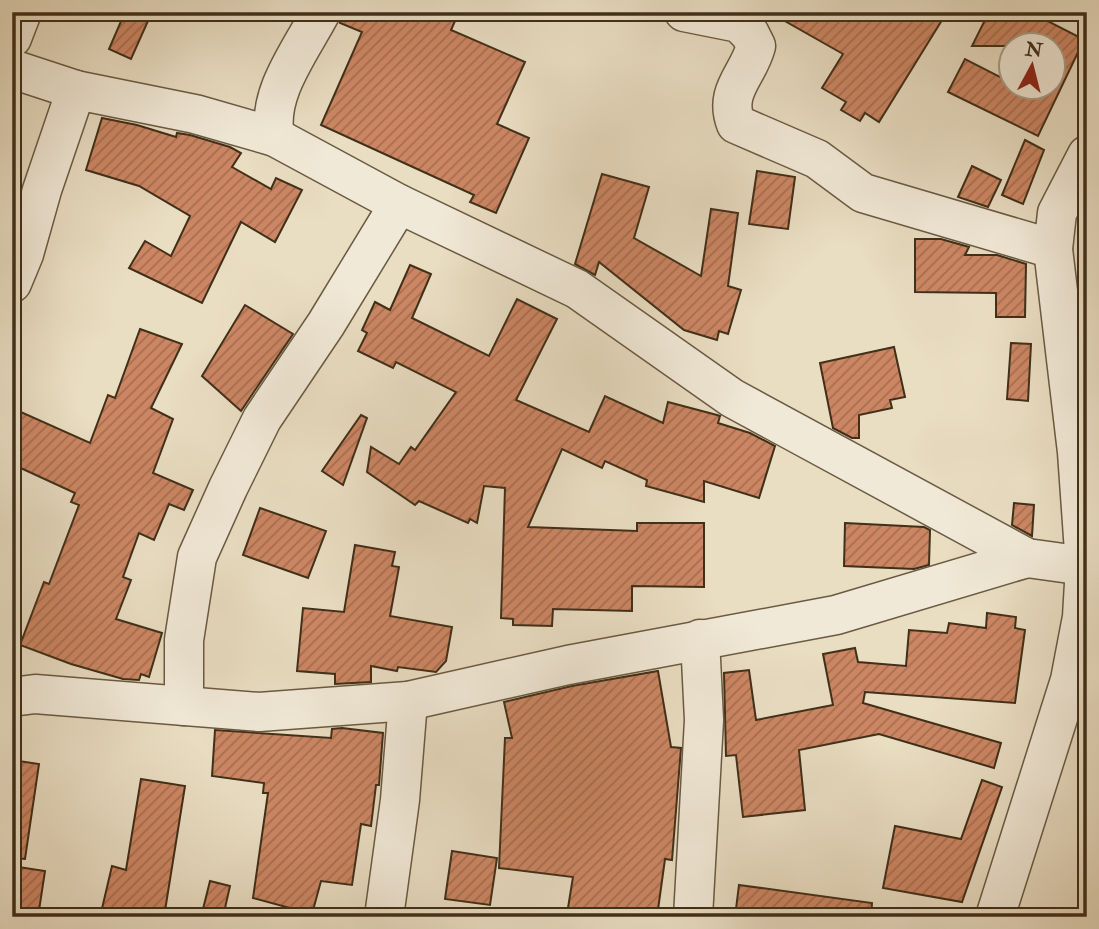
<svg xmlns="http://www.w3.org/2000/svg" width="1099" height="929" font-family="'IM FELL Double Pica',serif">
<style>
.building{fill:url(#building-hatch);stroke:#402f19;stroke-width:2}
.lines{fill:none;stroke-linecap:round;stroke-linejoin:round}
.minor-casing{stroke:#6a5a43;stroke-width:41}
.minor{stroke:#f1e9d7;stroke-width:38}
</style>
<defs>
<pattern id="building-hatch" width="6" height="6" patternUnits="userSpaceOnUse" patternTransform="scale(1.75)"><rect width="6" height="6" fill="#cc8663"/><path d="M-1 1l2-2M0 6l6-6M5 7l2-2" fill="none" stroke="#a76e51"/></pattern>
</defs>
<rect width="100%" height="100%" fill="#e9ddc2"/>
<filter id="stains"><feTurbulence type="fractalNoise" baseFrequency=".00286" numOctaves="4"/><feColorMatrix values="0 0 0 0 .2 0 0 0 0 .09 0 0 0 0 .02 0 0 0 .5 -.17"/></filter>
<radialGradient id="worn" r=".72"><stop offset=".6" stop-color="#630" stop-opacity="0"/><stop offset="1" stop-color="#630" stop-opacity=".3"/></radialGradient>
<g class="building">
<path d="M125,12H152L131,59L109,49Z"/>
<path d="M343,12H459L451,30L525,62L497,124L529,138L496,213L470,202L474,195L321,125L362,32L340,23Z"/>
<path d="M769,12H947L879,122L865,113L860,121L841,110L846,102L822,88L843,54Z"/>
<path d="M989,12H1030L1087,41V46H1081L1038,136L948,92L965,59L1012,83V88H1054V46H972Z"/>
<path d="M102,118L137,125L176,137L177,133L190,135L230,147L241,153L232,167L271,189L276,178L302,190L275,242L241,222L202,303L129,268L145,241L171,256L190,216L139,186L86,170Z"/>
<path d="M1025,140L1044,150L1023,204L1002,195Z"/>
<path d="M972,166L1001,180L988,207L958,197Z"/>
<path d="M757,171L795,177L788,229L749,224Z"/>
<path d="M602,174L649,187L634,238L701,276L711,209L738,213L728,286L741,290L728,334L719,331L717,340L684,330L599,262L595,275L575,264Z"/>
<path d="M915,239H941L969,247L965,255H997L1026,264L1025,317H996V293L915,292Z"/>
<path d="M410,265L431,274L412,318L489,356L517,299L557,319L516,400L589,432L605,396L663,423L668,402L717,415L720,416L718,423L750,433L775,446L759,498L704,481V502L646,486L647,480L605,461L602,468L562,449L528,527L637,531V523H704V587L632,586V611L553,609L552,626L513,625V619L501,618L505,488L484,486L477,523L470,519L468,523L419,501L415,505L367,472L371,447L399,464L411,447L415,450L456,392L396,362L393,368L358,351L367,333L362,330L375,302L390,310Z"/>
<path d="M245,305L293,334L241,411L202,376Z"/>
<path d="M140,329L182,344L151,408L173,419L153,473L193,490L184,510L169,504L154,540L139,533L123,577L131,580L116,619L162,633L149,677L141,674L139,680L123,679L71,664L20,645L44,582L49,584L79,505L71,502L75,493L12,464V408L90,443L108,395L115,398Z"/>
<path d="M1011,343L1031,344L1028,401L1007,399Z"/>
<path d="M894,347L905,397L890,400L892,408L859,415V438H852L833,428L820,363Z"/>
<path d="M361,415L367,418L343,485L322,471Z"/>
<path d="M1014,503L1034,505L1032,536L1012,525Z"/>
<path d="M260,508L326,531L308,578L243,555Z"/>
<path d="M845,523L924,527L930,530L929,565L914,569L844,566Z"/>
<path d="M355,545L395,552L392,566L399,567L390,616L452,627L446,661L436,672L398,667L397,671L371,666V682L335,684V674L297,671L303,608L344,612Z"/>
<path d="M987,613L1016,617L1015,628L1025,630L1015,703L865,692L863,703L1001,743L994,768L879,734L799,750L805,810L743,817L736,755L726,756L724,673L749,670L756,720L833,705L823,654L855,648L858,662L906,666L909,630L947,633L949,623L986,628Z"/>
<path d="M658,671L671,747L681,748L672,860L665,859L657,917H627L568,908L573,877L499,868L505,738H512L504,702L572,686Z"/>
<path d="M342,728L383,733L379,785H376L371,826L361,824L352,885L321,881L312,914L253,898L268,793H263L264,783L212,776L215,730L331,738L332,729Z"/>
<path d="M12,760L39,764L25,859L12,858Z"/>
<path d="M141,779L185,786L164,917H100L112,866L126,870Z"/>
<path d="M982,780L1002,787L962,902L883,888L895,826L961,839Z"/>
<path d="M452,851L497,858L490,905L445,899Z"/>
<path d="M12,866L45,871L38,917H12Z"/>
<path d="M210,881L230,886L223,917H201Z"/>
<path d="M739,885L872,903L871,917H735Z"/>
</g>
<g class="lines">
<defs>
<g id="minor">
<path d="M684,12L739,23L750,34L756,46C748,76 723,91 736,124L817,159L863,193L1053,249"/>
<path d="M12,38L22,12"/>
<path d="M12,69L76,90L195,114L275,137L399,204L577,289L732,398L1027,558L1085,566"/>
<path d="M275,137C266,94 301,50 321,12"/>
<path d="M12,283L24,254L42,190L76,90"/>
<path d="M12,697L35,694L259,712L408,701L568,665L836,615L1027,558"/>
<path d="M184,706V640L197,557L228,488L262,419L326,324L399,204"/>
<path d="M384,917L400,800L408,701"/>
<path d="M693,917L704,720L700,639"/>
<path d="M995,917L1070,680L1082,617L1085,566L1077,452L1053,249L1057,213L1087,155"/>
</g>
</defs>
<use href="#minor" class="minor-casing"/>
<use href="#minor" class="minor"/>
</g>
<rect width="1099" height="929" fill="none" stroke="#e9ddc2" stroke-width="42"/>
<rect x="14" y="14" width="1071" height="901" fill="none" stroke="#402f19" stroke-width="3.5"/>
<rect x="21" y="21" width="1057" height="887" fill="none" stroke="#402f19" stroke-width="2"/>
<g transform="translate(1032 66) rotate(7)"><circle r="33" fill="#f1e9d7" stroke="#aa9f8b" stroke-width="2"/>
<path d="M0-5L12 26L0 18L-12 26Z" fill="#8f2418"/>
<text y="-10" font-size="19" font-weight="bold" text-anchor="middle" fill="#402f19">N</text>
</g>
<rect width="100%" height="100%" filter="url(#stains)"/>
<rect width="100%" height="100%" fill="url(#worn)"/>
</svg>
